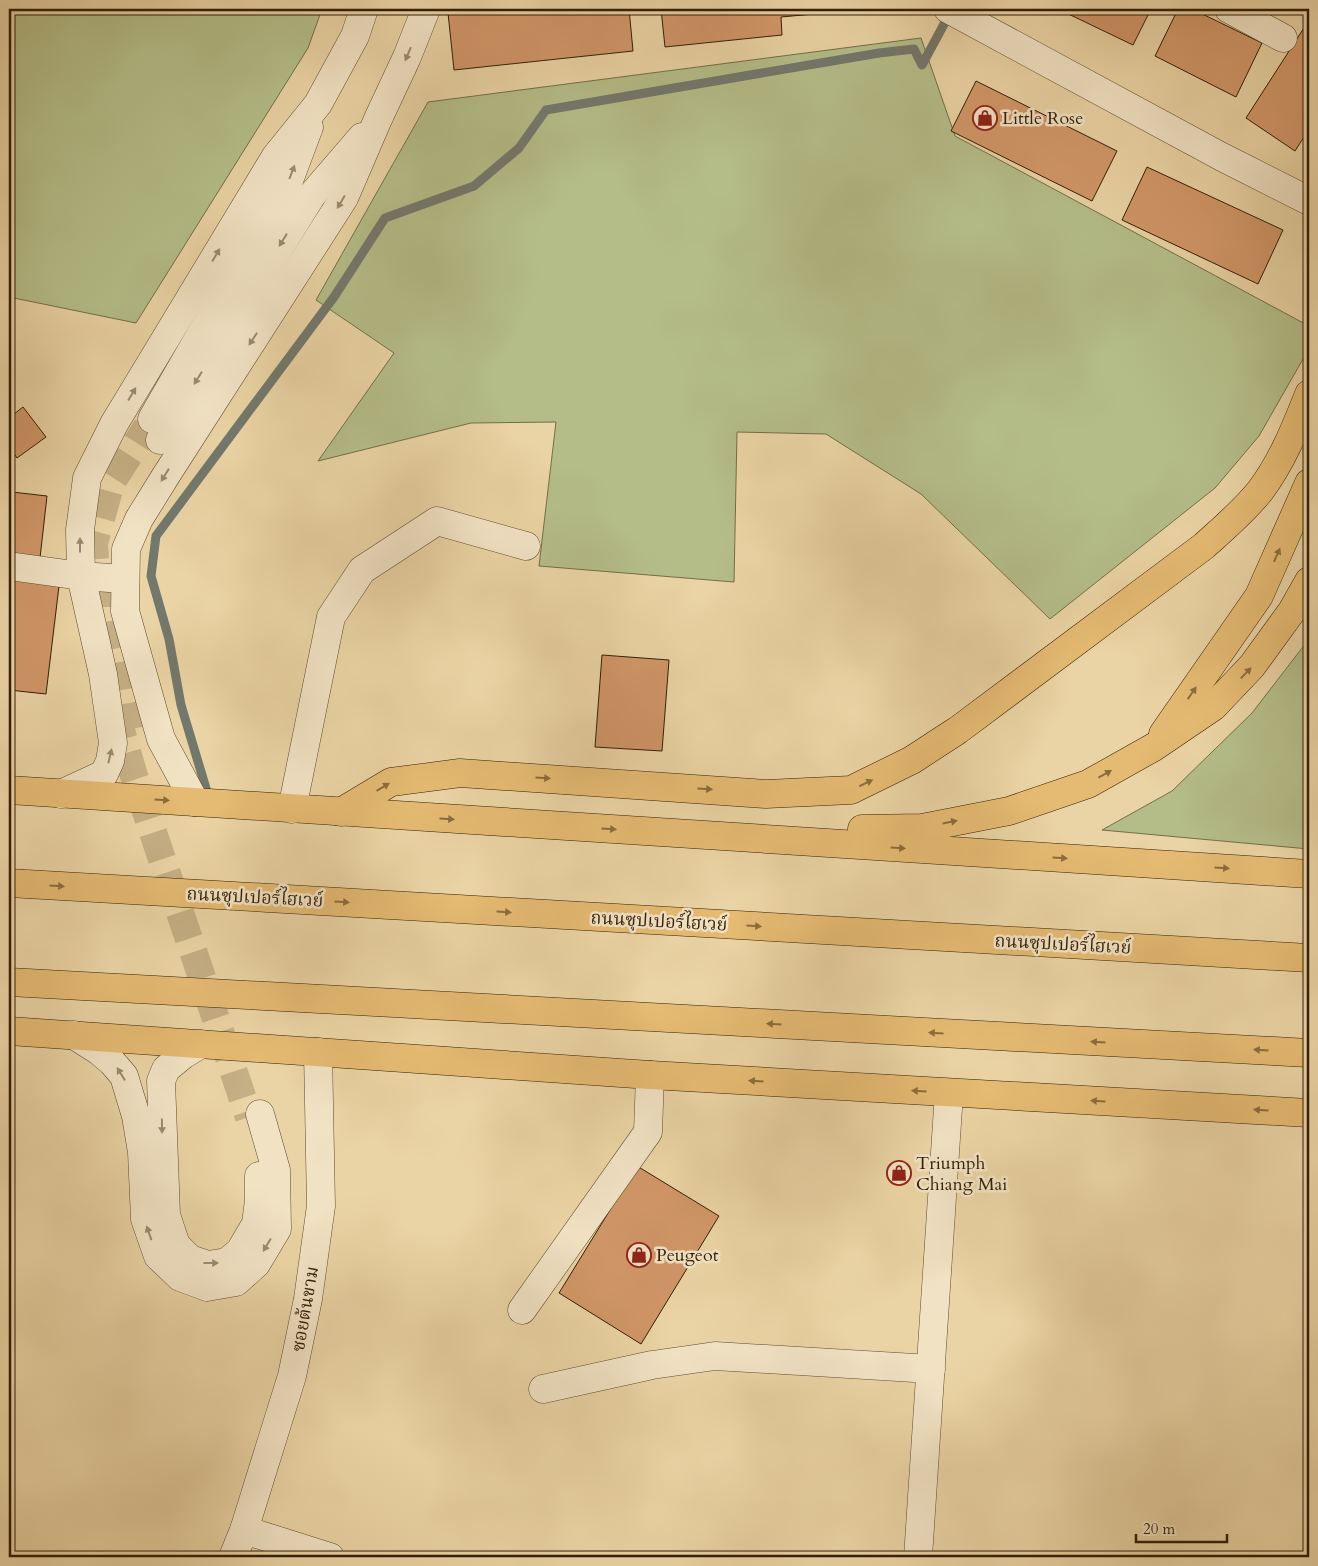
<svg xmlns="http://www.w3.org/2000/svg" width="1318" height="1566" font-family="Cardo,'Noto Serif Thai',serif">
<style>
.green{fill:#b4bd88;stroke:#736e47}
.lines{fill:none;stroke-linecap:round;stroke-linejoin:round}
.stream{stroke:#73786d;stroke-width:9}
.building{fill:#d19668;stroke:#321e06}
.minor-tunnel{stroke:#c5af84;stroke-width:28;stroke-dasharray:28 14;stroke-linecap:butt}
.minor-casing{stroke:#604b2e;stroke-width:29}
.major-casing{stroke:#321e06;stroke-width:29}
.highway-casing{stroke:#321e06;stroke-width:29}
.minor{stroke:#f1e2c4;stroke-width:28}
.major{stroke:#e5ba72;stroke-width:28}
.highway{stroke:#e5ba72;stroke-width:28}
.oneway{fill:#9b8a6e}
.oneway2{fill:#8c6c3c}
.labels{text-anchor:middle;stroke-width:5;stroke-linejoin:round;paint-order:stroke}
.poi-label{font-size:18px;fill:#321e06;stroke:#f1e2c4;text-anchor:start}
.street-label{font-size:18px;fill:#321e06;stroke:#f1e2c4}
</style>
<rect width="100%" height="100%" fill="#ead3a4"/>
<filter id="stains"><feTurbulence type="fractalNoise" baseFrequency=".004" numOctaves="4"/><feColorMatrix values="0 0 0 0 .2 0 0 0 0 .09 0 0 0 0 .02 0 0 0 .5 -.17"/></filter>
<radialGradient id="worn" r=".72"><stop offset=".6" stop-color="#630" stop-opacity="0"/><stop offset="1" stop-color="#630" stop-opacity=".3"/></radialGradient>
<g class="green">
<path d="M9,9H322L308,48L136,323L9,297Z"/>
<path d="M921,38L955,136L1309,326V344L1303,359L1259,436L1215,488L1050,619L921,494L826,434L737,432L734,582L539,566L556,422L471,423L318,461L394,353L316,300L428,102Z"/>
<path d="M1309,639V849L1102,830L1172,791L1252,713Z"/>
</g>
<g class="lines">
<path class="stream" d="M208,795L181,705L169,639L151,576L156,536L334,297L385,218L474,186L519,148L546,110L879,53L914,49L922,65L950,13"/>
</g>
<g class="building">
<path d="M485,9H629L633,51L454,70L448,13Z"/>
<path d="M661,9H813L814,14L781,17L782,35L665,47Z"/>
<path d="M1058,9H1151L1133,45Z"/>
<path d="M1178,9H1192L1262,43L1236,97L1155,56Z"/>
<path d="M1309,20V129L1295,151L1246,118Z"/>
<path d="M976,81L1117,151L1092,201L951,131Z"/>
<path d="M1147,167L1283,230L1258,284L1122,220Z"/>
<path d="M23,407L46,437L17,458L9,446V418Z"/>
<path d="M12,492L47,496L40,558L9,554V523Z"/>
<path d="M9,579L59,586L46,694L9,690Z"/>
<path d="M602,655L669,660L662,751L595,747Z"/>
<path d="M637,1166L719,1216L641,1344L559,1293Z"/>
</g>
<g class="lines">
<g class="minor-tunnel">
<path d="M110,579V616L131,729"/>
<path d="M98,601L94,543L111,483L147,427"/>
<path d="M117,712L123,738L134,776L249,1117"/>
</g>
<defs>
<g id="minor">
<path d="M948,9L1222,157L1309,201"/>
<path d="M1229,9L1283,38"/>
<path d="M152,419L288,183L309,127"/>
<path d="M160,440L312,195L362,137"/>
<path d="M9,566L81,576L124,579"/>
<path d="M61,794L104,774L110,761L113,743L103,674L81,576L80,530L87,478L114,424L276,156L318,104L355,36L364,9"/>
<path d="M195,802L161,739L125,611L126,549L139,519L165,477L344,198L378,119L407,57L426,9"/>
<path d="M292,809L331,617L362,570L437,521L526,546"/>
<path d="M74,1035L99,1051L112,1062L124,1076L136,1116L142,1152L145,1219L158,1256L180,1277L207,1287L236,1282L256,1264L277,1229L276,1170L260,1114"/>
<path d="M201,1044L183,1055L166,1069L161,1081L166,1215L176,1245L190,1259L208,1265L227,1262L240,1251L256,1224L259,1200V1176"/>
<path d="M522,1310L648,1132L650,1075"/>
<path d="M543,1389L652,1365L715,1356L931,1369"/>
<path d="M244,1530L330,1557"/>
<path d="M233,1557L244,1530L292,1376L308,1299L321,1206L318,1052"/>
<path d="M918,1557L949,1093"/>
</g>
<g id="major">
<path d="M1163,734L1259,596L1309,483"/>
<path d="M9,790L1309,874"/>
<path d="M341,812L391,782L460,773L766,794L851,790L912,760L958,730L1204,546C1224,528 1244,511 1260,491C1282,462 1296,427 1309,394"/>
<path d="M862,829L922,828L1009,811L1088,784L1154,747L1213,707L1252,666L1292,611L1309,581"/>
<path d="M9,1031L650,1075L1309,1113"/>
</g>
<g id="highway">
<path d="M9,883L1309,958"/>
<path d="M9,982L1309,1053"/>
</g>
</defs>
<use href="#minor" class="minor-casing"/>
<use href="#major" class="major-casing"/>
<use href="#highway" class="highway-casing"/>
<use href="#minor" class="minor"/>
<use href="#major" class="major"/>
<use href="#highway" class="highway"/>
</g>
<defs><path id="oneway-solid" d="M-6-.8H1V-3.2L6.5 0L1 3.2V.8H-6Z" transform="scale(1.25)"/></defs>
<g class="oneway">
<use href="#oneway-solid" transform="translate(408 54) rotate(113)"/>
<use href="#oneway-solid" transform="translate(292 172) rotate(-69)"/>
<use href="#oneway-solid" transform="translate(341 202) rotate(121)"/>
<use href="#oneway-solid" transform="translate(283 240) rotate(122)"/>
<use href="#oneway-solid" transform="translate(216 255) rotate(-59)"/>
<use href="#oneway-solid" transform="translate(253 339) rotate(123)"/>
<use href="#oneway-solid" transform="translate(198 378) rotate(122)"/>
<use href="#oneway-solid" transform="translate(132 394) rotate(-59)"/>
<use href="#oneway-solid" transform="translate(165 475) rotate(122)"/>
<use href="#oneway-solid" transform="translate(80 545) rotate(-90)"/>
<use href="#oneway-solid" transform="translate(110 756) rotate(-77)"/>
<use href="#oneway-solid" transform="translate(121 1074) rotate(-122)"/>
<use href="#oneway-solid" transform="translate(162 1126) rotate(89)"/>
<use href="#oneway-solid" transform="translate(149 1233) rotate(-109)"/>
<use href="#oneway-solid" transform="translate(267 1245) rotate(121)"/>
<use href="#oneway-solid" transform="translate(211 1263)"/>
</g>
<g class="oneway2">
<use href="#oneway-solid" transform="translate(1277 555) rotate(-66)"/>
<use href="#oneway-solid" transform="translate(1246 673) rotate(-46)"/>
<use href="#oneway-solid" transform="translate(1192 693) rotate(-55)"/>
<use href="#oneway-solid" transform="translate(1105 774) rotate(-29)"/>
<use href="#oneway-solid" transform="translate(543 778) rotate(4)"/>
<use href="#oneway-solid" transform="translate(866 783) rotate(-26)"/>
<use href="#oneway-solid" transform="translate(383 787) rotate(-31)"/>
<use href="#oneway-solid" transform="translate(705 789) rotate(4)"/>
<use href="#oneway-solid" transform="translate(162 800) rotate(4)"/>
<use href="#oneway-solid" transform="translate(447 819) rotate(4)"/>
<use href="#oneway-solid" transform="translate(950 822) rotate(-11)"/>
<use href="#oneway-solid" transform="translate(609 829) rotate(4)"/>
<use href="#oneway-solid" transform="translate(898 848) rotate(4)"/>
<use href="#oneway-solid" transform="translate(1060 858) rotate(4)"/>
<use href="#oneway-solid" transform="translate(1222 868) rotate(4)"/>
<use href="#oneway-solid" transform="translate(57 886) rotate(3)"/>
<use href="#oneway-solid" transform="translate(342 902) rotate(3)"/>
<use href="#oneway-solid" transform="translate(504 912) rotate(3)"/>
<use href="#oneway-solid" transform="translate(754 926) rotate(3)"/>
<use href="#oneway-solid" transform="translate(774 1024) rotate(-177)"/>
<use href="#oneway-solid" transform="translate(936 1033) rotate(-177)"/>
<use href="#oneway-solid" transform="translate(1098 1042) rotate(-177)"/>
<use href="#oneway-solid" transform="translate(1261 1050) rotate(-177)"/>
<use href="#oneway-solid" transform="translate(756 1081) rotate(-177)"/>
<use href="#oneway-solid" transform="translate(919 1091) rotate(-177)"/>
<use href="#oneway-solid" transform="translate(1098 1101) rotate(-177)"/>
<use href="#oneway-solid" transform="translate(1261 1110) rotate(-177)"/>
</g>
<defs>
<symbol id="shop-ring" viewBox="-11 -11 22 22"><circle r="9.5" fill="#f1e2c4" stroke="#8f2418" stroke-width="1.5"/><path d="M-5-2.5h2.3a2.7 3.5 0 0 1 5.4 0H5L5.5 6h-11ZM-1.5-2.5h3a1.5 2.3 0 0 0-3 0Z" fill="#8f2418"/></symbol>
</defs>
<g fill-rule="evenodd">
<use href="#shop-ring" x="971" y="104" width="28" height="28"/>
<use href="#shop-ring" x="885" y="1159" width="28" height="28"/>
<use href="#shop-ring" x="625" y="1241" width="28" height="28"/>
</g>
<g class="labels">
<g class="poi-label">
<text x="1002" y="124">Little Rose</text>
<text x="916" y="1169">Triumph<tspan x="916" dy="21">Chiang Mai</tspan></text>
<text x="656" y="1261">Peugeot</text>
</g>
<g class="street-label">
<text transform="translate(255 897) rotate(3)" y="6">ถนนซุปเปอร์ไฮเวย์</text>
<text transform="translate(659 921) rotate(3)" y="6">ถนนซุปเปอร์ไฮเวย์</text>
<text transform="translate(1063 944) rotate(3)" y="6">ถนนซุปเปอร์ไฮเวย์</text>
<text transform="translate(305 1309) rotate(-80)" y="6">ซอยต้นขาม</text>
</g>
</g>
<rect width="1318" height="1566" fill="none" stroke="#ead3a4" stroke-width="30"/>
<rect x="10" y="10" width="1298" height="1546" fill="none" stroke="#321e06" stroke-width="2.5"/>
<rect x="15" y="15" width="1288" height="1536" fill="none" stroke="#321e06"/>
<path d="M1136 1534v8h91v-8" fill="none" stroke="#321e06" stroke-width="2.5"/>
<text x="1143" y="1534" font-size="15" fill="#321e06" stroke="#f1e2c4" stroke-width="4" paint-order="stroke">20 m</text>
<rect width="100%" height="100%" filter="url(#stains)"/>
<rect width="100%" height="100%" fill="url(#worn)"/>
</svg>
